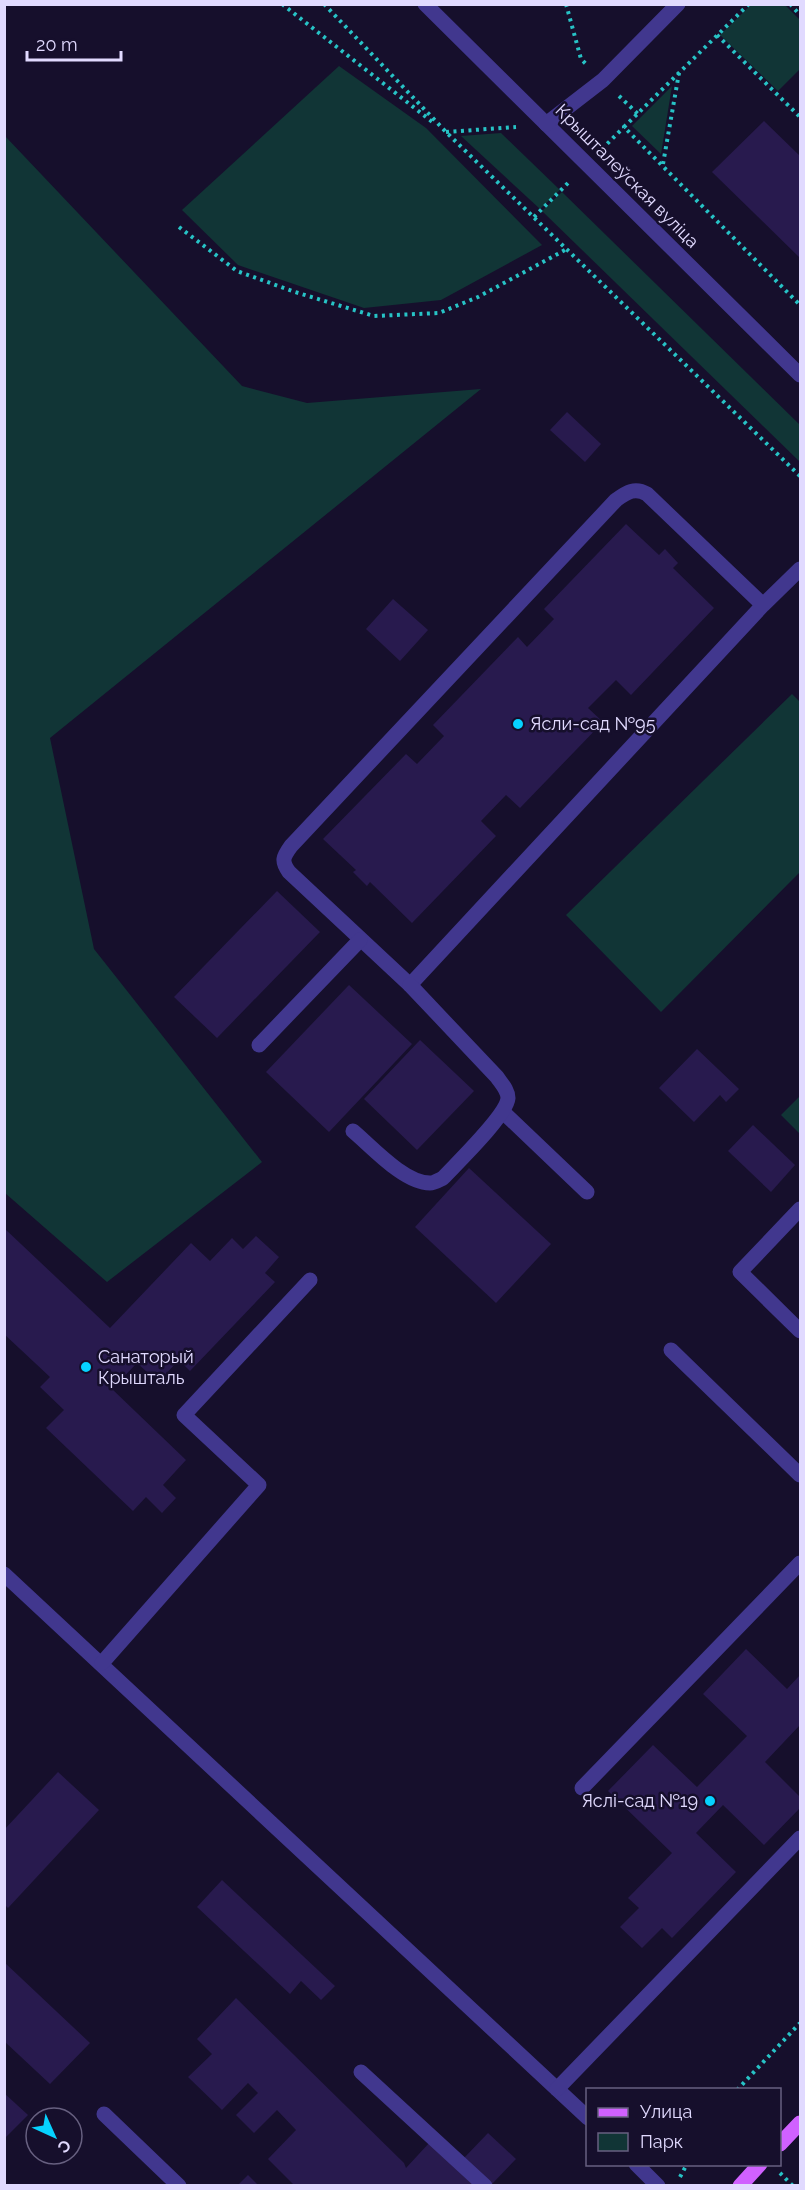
<svg xmlns="http://www.w3.org/2000/svg" width="805" height="2190" font-family="Raleway,sans-serif">
<style>
.green{fill:#113536}
.building{fill:#281a4e}
.lines{fill:none;stroke-linecap:round;stroke-linejoin:round}
.path{stroke:#27c3c6;stroke-width:4;stroke-dasharray:3 4.5;stroke-linecap:butt}
.minor{stroke:#41378e;stroke-width:15}
.major{stroke:#d061ff;stroke-width:15}
.poi-dot{fill:#06d2ff;stroke:#160f2c;stroke-width:2}
.labels{text-anchor:middle;stroke-width:5;stroke-linejoin:round;paint-order:stroke}
.street-label{font-size:18px;fill:#e1daff;stroke:#160f2c}
.poi-label{font-size:18px;fill:#e1daff;stroke:#160f2c;text-anchor:start}
</style>
<rect width="100%" height="100%" fill="#160f2c"/>
<g class="green">
<path d="M752,4L785,5L800,20V69L778,91L720,35Z"/>
<path d="M339,66L426,128L542,245L441,300L364,308L238,265L182,210Z"/>
<path d="M672,86L661,154L632,126Z"/>
<path d="M501,133L560,190L540,209L461,136Z"/>
<path d="M5,136L242,386L307,403L481,389L50,738L94,949L262,1162L107,1282L5,1193Z"/>
<path d="M562,192L800,425V462L542,211Z"/>
<path d="M792,694L800,702V872L661,1012L566,915Z"/>
<path d="M800,1096V1134L781,1115Z"/>
</g>
<g class="building">
<path d="M764,121L800,156V258L712,172Z"/>
<path d="M567,412L601,444L585,462L550,430Z"/>
<path d="M626,524L659,555L665,549L678,563L673,568L714,608L631,695L616,680L588,708L603,722L520,808L506,795L481,821L496,836L412,923L370,882L367,886L353,872L356,870L323,839L406,754L417,764L444,736L433,725L518,637L527,647L554,619L544,609Z"/>
<path d="M393,599L428,630L400,661L366,629Z"/>
<path d="M277,891L320,932L217,1038L174,997Z"/>
<path d="M349,985L412,1044L329,1132L266,1072Z"/>
<path d="M420,1040L474,1091L417,1150L364,1099Z"/>
<path d="M697,1049L739,1089L726,1102L720,1095L694,1122L659,1088Z"/>
<path d="M753,1125L795,1165L771,1192L728,1151Z"/>
<path d="M469,1168L551,1244L496,1303L415,1227Z"/>
<path d="M4,1228L110,1328L191,1243L210,1261L232,1238L243,1249L256,1236L279,1257L265,1273L275,1282L190,1371L179,1360L158,1382L137,1363L112,1389L186,1460L163,1485L176,1498L162,1513L146,1497L133,1511L46,1428L64,1410L40,1387L50,1377L4,1334Z"/>
<path d="M746,1649L787,1689L800,1675V1725L765,1762L800,1797V1808L764,1845L723,1805L696,1833L736,1872L672,1938L662,1928L642,1948L620,1927L639,1908L628,1898L672,1853L608,1791L653,1745L697,1787L747,1736L703,1694Z"/>
<path d="M58,1772L99,1810L8,1908L4,1904V1830Z"/>
<path d="M222,1880L335,1986L321,2000L301,1981L290,1994L197,1907Z"/>
<path d="M4,1962L90,2043L50,2084L4,2041Z"/>
<path d="M236,1998L404,2163L406,2168L430,2142L475,2186H295L268,2159L296,2130L277,2110L254,2133L236,2115L258,2093L248,2083L222,2110L188,2077L212,2054L197,2039Z"/>
<path d="M4,2093L28,2115L4,2139Z"/>
<path d="M488,2133L516,2159L492,2184L464,2158Z"/>
<path d="M248,2175L259,2186H237Z"/>
</g>
<g class="lines">
<g class="path">
<path d="M282,4L435,124"/>
<path d="M324,4L447,133L800,476"/>
<path d="M566,4L581,59L586,64"/>
<path d="M749,4L624,127L800,305"/>
<path d="M790,4L800,15"/>
<path d="M717,35L800,117"/>
<path d="M619,96L638,114"/>
<path d="M446,132L516,127"/>
<path d="M602,149L624,127"/>
<path d="M663,164L679,73"/>
<path d="M534,217L571,180"/>
<path d="M179,227L237,271L295,292L374,316L439,313L478,297L565,250"/>
<path d="M737,2090L800,2023"/>
<path d="M780,2173L793,2186"/>
<path d="M680,2177L687,2164"/>
</g>
<g class="minor">
<path d="M425,4L800,375"/>
<path d="M546,124L603,80L678,4"/>
<path d="M763,605L647,494C635,487 627,492 616,500L291,846C283,857 281,861 289,872L410,985L763,605L800,569"/>
<path d="M259,1045L360,940"/>
<path d="M503,1112L587,1192"/>
<path d="M353,1131C372,1147 404,1183 430,1183C434,1183 439,1180 443,1178C457,1163 507,1115 508,1098C508,1090 501,1083 497,1077L410,985"/>
<path d="M800,1209L740,1272L800,1331"/>
<path d="M671,1350L800,1475"/>
<path d="M4,1574L588,2118"/>
<path d="M102,1663L259,1485L184,1415L310,1280"/>
<path d="M582,1788L800,1563"/>
<path d="M361,2072L485,2186"/>
<path d="M557,2089L800,1838"/>
<path d="M104,2114L179,2186"/>
<path d="M636,2164L658,2186"/>
</g>
<g class="major">
<path d="M780,2144L800,2123"/>
<path d="M740,2186L760,2164"/>
</g>
</g>
<g class="poi-dot">
<circle cx="518" cy="724" r="6"/>
<circle cx="86" cy="1367" r="6"/>
<circle cx="710" cy="1801" r="6"/>
</g>
<g class="labels">
<g class="street-label">
<text transform="translate(627 176) rotate(45)" y="6">Крышталеўская вуліца</text>
</g>
<g class="poi-label">
<text x="530" y="730">Ясли-сад №95</text>
<text x="98" y="1363">Санаторый<tspan x="98" dy="21">Крышталь</tspan></text>
<text x="698" y="1807" text-anchor="end">Яслі-сад №19</text>
</g>
</g>
<rect width="805" height="2190" fill="none" stroke="#e1daff" stroke-width="12"/>
<rect x="586" y="2088" width="195" height="78" fill="#160f2c" stroke="#676080" stroke-width="1.5"/>
<rect x="598" y="2108" width="30" height="9" fill="#d061ff" stroke="#676080" stroke-width="1.5"/>
<text x="640" y="2118" font-size="18" fill="#e1daff">Улица</text>
<rect x="598" y="2133" width="30" height="18" fill="#113536" stroke="#676080" stroke-width="1.5"/>
<text x="640" y="2148" font-size="18" fill="#e1daff">Парк</text>
<g transform="translate(54 2136) rotate(135)"><circle r="28" fill="#160f2c" stroke="#676080" stroke-width="1.5"/>
<path d="M0-4.5L10 22L0 15L-10 22Z" fill="#06d2ff"/>
<text y="-9" font-size="16" font-weight="bold" text-anchor="middle" fill="#e1daff">С</text>
</g>
<path d="M27 51v9h94v-9" fill="none" stroke="#e1daff" stroke-width="3"/>
<text x="36" y="51" font-size="18" fill="#e1daff" stroke="#160f2c" stroke-width="4.5" paint-order="stroke">20 m</text>
</svg>
